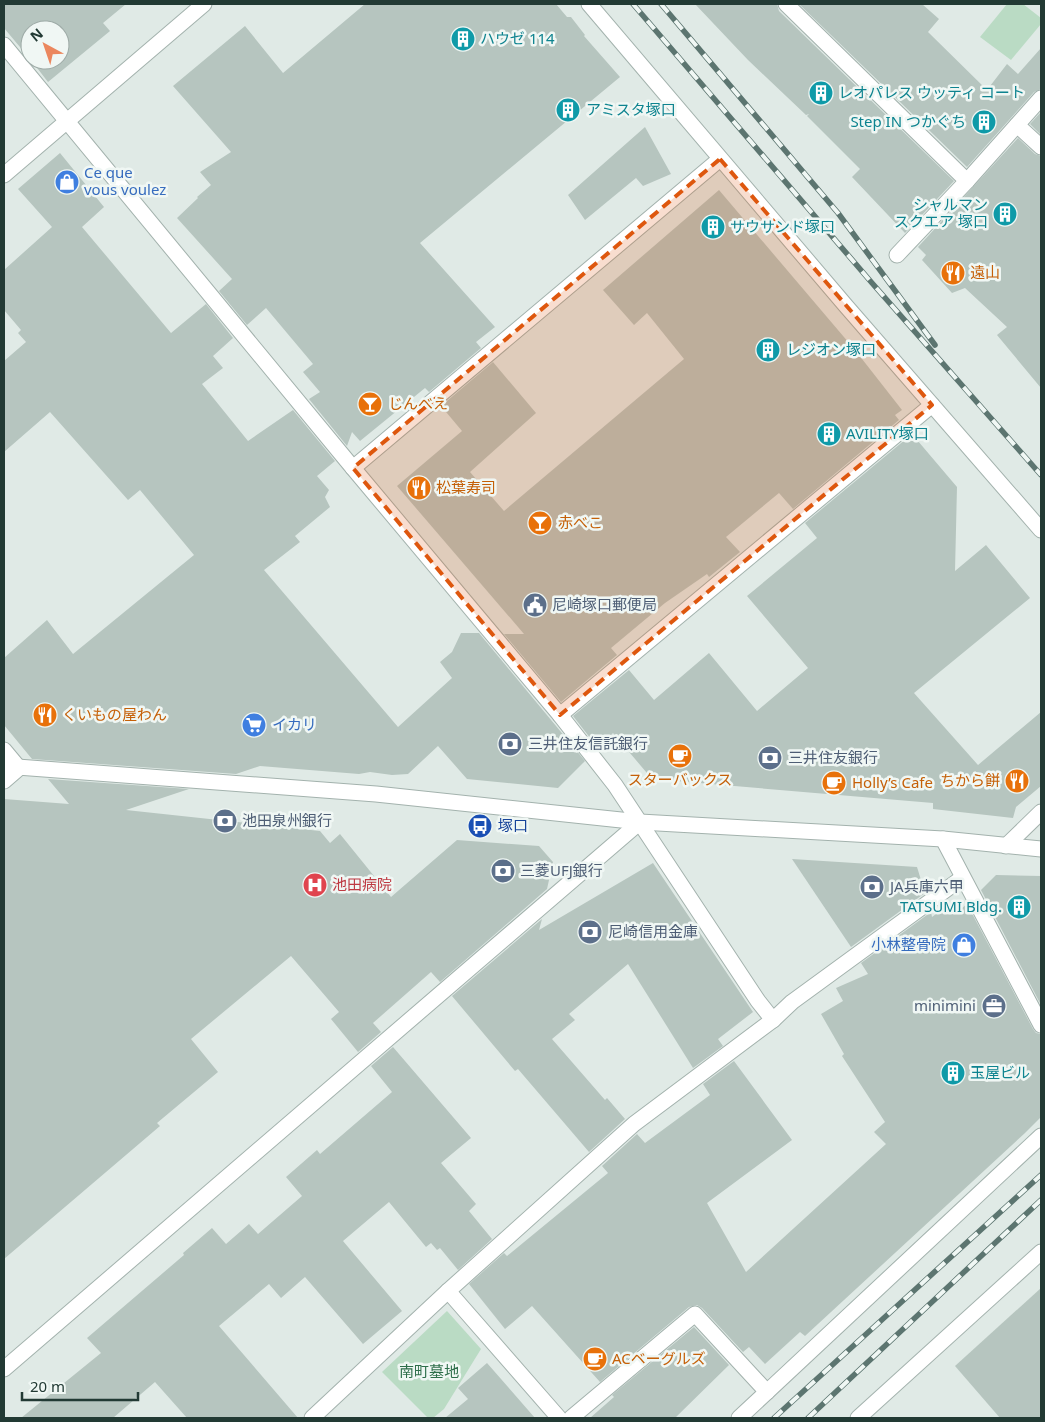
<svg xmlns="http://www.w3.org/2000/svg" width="1045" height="1422" font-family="'Noto Sans','Noto Sans JP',sans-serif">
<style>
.green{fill:#badbc4}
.building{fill:#b6c5bf}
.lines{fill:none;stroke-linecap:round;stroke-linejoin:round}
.street-casing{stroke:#a3b2ad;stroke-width:17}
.street{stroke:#fff;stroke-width:15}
.rail-casing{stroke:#5c7570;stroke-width:5.5}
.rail{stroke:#f0f7f4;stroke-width:4;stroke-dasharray:11;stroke-linecap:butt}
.marked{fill:#de570e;fill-opacity:0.2;stroke:#de570e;stroke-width:4;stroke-dasharray:10 6;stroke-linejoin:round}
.labels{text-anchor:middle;stroke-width:5;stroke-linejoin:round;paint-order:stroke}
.culture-label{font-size:15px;fill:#0d838f;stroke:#f0f7f4;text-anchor:start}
.shop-label{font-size:15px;fill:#366cbe;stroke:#f0f7f4;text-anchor:start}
.food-label{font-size:15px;fill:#c56008;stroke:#f0f7f4;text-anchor:start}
.service-label{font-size:15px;fill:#4e5e75;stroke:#f0f7f4;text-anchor:start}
.transit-label{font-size:15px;fill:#164399;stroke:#f0f7f4;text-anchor:start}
.health-label{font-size:15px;fill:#be3a42;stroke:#f0f7f4;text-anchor:start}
.park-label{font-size:15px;fill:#2e6e4a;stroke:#f0f7f4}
</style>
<rect width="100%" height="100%" fill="#e0eae6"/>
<g class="green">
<path d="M1007,4H1023L1041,18V24L1011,60L980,37Z"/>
<path d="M447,1311L481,1349L444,1409L433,1418H428L382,1372Z"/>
</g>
<g class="building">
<path d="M4,4H126L103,23L110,31L48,82L31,60H60V30H30V59L4,28Z"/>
<path d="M365,4H556L567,17H571L585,35L584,36L620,77L420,243L495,327L476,342L481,348L429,392L425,388L360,441L352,432L347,446L309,399L320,392L303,372L313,364L266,308L247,325L219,291L232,279L177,218L198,198L197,197L211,185L200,172L231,152L173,86L245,26L283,73Z"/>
<path d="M695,4H777L779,11L954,181L905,233L852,177L860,169L807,116L809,114L806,115L748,60Z"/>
<path d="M799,4H922L939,19L928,32L987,90L1007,64L1018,74L1041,48V89L1034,92L967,167Z"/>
<path d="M1041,112V135L1030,124Z"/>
<path d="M645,127L671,174L643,186L636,178L585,220L568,195Z"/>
<path d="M1018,138L1035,154L1041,156V388L997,335L1007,327L965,288L952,293L922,260L926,255L918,247Z"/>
<path d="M60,153L104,207L82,227L171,333L206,304L233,338L213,356L223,368L202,384L248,441L293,410L335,461L317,476L329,490L325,497L330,507L295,536L300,542L264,570L398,727L452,678L440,662L452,652L461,633H479L585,761L558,788L467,779L438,746L408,774L392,775L370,772L359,774L260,766L236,774L32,759L4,725V658L47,620L73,654L194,555L140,490L128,500L50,412L4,452V361L26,342L18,333L21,330L4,310V270L52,227L18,189Z"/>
<path d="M719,190L855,350L902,410L895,415L899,420L793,509L779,493L726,537L740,552L709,577L707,574L665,603L611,648L617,655L561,702L504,634H524L397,486L462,431L441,406L493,362L536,413L470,472L504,511L684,359L647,313L634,325L603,290Z"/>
<path d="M912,434L957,487L955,571L986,545L1030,598L914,693L978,765L1041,712V786L1016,807L1013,818L933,809V803L652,779L613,733L598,748L573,716L629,670L654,700L709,653L757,711L808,668L747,596L817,538L805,523Z"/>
<path d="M48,779L189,789L126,810L320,831L330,843L340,834L391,897L457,840L539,846L553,862L547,889L440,982L431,972L373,1023L381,1032L358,1052L331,1019L339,1012L291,956L191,1039L218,1072L157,1123L160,1126L4,1259V799L69,804Z"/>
<path d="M792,859L917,867L925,893L851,947Z"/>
<path d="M653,863L753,1012L718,1039L723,1046L693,1068L628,964L569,1014L575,1020L552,1039L605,1100L607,1098L625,1119L589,1152L518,1069L515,1071L452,996L542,919L539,930Z"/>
<path d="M996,875L1041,876V1005L981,890Z"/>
<path d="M951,903L956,913L967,904L1033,1029L1036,1033L1041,1034V1117L1025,1133L805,1336L800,1332L765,1364L749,1347L743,1352L702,1308L697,1305L689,1307L600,1382L532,1306L505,1329L469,1284L504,1253L507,1256L608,1173L602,1166L637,1134L645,1143L710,1095L703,1084L734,1061L792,1140L707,1203L746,1272L886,1144L874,1132L885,1122L842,1056L844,1054L821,1014L843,1001L836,988L868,974L861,963L931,912L932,917Z"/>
<path d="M393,1047L471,1138L441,1163L476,1204L469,1211L492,1239L458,1270L440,1248L437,1250L431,1243L426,1247L389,1202L343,1241L402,1311L363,1344L305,1277L281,1298L269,1284L219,1326L298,1418H187L155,1382L113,1418H21L101,1353L87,1338L184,1255L183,1253L212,1228L226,1244L249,1224L258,1234L302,1196L286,1177L317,1150L320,1154L392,1092L371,1066Z"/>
<path d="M1041,1288V1418H1000L955,1366Z"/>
<path d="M694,1327L729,1365L675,1418H590L614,1397L612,1395Z"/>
<path d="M487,1363L535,1418H445L468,1399L458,1388Z"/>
</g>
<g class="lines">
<defs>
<g id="street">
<path d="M589,4L846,306L1041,530"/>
<path d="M786,4L967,181"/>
<path d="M4,45L353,468L560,715L615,785L758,1001L773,1020"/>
<path d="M1017,125L1041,147"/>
<path d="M4,175L204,4"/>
<path d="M897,255L967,181L1041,98"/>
<path d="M353,468L720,159"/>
<path d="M560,715L932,405"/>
<path d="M4,750L19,768L4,781"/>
<path d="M4,766L376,794L640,822L943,839L1041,849"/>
<path d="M943,839L1041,1025"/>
<path d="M1006,846L1041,812"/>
<path d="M448,1291L559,1418"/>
<path d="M4,1369L640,822"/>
<path d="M312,1418L448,1291L634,1124L773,1020L792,1002L962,878"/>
<path d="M571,1418L695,1314L767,1392"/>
<path d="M739,1418L1041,1136"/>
<path d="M858,1418L1041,1252"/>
</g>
</defs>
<use href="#street" class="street-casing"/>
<use href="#street" class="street"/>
<defs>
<g id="rail">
<path d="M633,4L872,283L1041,475"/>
<path d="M661,4L838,213L935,345"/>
<path d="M774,1418L1041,1175"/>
<path d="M808,1418L1041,1200"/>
</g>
</defs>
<use href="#rail" class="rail-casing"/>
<use href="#rail" class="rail"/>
</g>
<path class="marked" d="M720,159L932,405L560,715L353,468Z"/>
<defs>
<symbol id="building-disc" viewBox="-11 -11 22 22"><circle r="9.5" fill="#0f9aa8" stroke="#f0f7f4"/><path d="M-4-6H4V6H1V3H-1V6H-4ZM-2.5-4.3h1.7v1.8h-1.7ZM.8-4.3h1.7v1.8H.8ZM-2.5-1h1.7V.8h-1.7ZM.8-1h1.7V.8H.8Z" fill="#fff"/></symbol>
<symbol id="shop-disc" viewBox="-11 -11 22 22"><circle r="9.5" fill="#3f7fe0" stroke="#f0f7f4"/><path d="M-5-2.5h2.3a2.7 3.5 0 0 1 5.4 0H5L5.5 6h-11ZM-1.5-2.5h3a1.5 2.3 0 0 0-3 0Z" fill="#fff"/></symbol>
<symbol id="restaurant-disc" viewBox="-11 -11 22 22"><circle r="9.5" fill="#e8710a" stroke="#f0f7f4"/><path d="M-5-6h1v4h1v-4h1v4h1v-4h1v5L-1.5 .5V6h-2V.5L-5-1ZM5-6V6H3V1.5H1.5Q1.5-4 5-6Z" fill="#fff"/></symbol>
<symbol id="bar-disc" viewBox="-11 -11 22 22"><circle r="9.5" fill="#e8710a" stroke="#f0f7f4"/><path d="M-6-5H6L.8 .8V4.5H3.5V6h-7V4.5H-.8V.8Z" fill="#fff"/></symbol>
<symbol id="civic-disc" viewBox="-11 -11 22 22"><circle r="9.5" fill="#5c6f8a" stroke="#f0f7f4"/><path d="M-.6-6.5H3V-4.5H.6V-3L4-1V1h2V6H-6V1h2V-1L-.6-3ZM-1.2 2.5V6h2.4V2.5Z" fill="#fff"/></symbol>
<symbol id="supermarket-disc" viewBox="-11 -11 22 22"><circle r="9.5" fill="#3f7fe0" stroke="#f0f7f4"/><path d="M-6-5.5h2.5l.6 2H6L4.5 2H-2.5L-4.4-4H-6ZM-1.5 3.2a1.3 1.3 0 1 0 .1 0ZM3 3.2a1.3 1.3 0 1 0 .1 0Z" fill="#fff"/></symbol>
<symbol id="bank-disc" viewBox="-11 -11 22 22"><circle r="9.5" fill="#5c6f8a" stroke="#f0f7f4"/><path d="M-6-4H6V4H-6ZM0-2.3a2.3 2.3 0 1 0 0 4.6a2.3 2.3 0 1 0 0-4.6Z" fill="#fff"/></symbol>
<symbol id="cafe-disc" viewBox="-11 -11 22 22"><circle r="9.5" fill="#e8710a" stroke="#f0f7f4"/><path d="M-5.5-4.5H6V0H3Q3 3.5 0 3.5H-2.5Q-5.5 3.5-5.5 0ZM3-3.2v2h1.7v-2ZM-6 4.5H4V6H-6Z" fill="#fff"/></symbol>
<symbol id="bus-disc" viewBox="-11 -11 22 22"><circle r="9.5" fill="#1a4fb4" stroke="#f0f7f4"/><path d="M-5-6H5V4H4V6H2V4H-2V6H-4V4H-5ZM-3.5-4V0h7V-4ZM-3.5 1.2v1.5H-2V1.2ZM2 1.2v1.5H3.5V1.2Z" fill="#fff"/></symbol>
<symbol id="hospital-disc" viewBox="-11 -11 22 22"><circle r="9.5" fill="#e0444e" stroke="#f0f7f4"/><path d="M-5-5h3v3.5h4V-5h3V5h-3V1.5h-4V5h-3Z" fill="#fff"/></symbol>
<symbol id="office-disc" viewBox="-11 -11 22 22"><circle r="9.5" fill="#5c6f8a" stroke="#f0f7f4"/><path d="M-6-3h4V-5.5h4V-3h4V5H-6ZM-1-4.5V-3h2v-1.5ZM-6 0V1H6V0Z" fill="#fff"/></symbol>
</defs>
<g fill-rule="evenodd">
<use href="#building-disc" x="449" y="25" width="28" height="28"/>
<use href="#building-disc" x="807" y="79" width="28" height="28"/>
<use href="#building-disc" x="554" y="96" width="28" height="28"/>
<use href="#building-disc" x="970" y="108" width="28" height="28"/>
<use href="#shop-disc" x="53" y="168" width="28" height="28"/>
<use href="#building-disc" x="991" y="200" width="28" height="28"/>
<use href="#building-disc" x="699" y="213" width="28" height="28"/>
<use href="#restaurant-disc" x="939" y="259" width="28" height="28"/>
<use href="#building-disc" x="754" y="336" width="28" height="28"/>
<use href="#bar-disc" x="356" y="390" width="28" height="28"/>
<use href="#building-disc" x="815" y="420" width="28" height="28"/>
<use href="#restaurant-disc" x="405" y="474" width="28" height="28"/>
<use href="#bar-disc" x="526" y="509" width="28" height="28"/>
<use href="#civic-disc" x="521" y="591" width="28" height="28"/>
<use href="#restaurant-disc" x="31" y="701" width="28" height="28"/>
<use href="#supermarket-disc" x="240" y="711" width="28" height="28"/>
<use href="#bank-disc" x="496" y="730" width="28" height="28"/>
<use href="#cafe-disc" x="666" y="742" width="28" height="28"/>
<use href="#bank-disc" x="756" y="744" width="28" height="28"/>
<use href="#restaurant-disc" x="1003" y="767" width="28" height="28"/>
<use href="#cafe-disc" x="820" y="769" width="28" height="28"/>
<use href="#bank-disc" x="211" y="807" width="28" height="28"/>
<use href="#bus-disc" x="466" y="812" width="28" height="28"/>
<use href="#bank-disc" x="489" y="857" width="28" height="28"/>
<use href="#hospital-disc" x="301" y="871" width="28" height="28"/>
<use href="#bank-disc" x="858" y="873" width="28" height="28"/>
<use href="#building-disc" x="1005" y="893" width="28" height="28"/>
<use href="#bank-disc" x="576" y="918" width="28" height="28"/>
<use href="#shop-disc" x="950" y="931" width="28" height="28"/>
<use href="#office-disc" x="980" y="992" width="28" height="28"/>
<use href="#building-disc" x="939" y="1059" width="28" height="28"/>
<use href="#cafe-disc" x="581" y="1345" width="28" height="28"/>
</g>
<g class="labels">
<g class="culture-label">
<text x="480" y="44">ハウゼ 114</text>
<text x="838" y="98">レオパレス ウッティ コート</text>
<text x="586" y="115">アミスタ塚口</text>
<text x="966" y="127" text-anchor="end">Step IN つかぐち</text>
<text x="988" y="210" text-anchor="end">シャルマン<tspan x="988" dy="17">スクエア 塚口</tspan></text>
<text x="730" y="232">サウサンド塚口</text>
<text x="786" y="355">レジオン塚口</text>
<text x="846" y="439">AVILITY塚口</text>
<text x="1002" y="912" text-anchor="end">TATSUMI Bldg.</text>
<text x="970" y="1078">玉屋ビル</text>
</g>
<g class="shop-label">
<text x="84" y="178">Ce que<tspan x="84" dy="17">vous voulez</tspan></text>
<text x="272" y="730">イカリ</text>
<text x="946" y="950" text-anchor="end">小林整骨院</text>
</g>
<g class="food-label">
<text x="970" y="278">遠山</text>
<text x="388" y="409">じんべえ</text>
<text x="436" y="493">松葉寿司</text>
<text x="558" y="528">赤べこ</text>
<text x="62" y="720">くいもの屋わん</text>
<text x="680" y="785" text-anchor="middle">スターバックス</text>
<text x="1000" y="786" text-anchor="end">ちから餅</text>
<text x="852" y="788">Holly’s Cafe</text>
<text x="612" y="1364">ACベーグルズ</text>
</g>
<g class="service-label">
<text x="552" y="610">尼崎塚口郵便局</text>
<text x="528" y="749">三井住友信託銀行</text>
<text x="788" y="763">三井住友銀行</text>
<text x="242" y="826">池田泉州銀行</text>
<text x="520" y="876">三菱UFJ銀行</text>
<text x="890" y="892">JA兵庫六甲</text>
<text x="608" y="937">尼崎信用金庫</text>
<text x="976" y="1011" text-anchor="end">minimini</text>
</g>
<g class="transit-label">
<text x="498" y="831">塚口</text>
</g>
<g class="health-label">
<text x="332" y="890">池田病院</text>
</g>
<g class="park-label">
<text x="429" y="1377">南町墓地</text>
</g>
</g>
<rect width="1045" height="1422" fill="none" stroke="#223a34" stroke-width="10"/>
<g transform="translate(45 45) rotate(320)"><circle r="24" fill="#f0f7f4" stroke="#9eaba7"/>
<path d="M0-4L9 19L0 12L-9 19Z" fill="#eb875e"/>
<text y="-8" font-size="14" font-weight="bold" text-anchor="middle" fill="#223a34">N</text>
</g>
<path d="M22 1392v8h116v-8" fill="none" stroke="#223a34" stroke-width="2.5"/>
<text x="30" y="1392" font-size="15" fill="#223a34" stroke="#f0f7f4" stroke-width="4" paint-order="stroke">20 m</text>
</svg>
